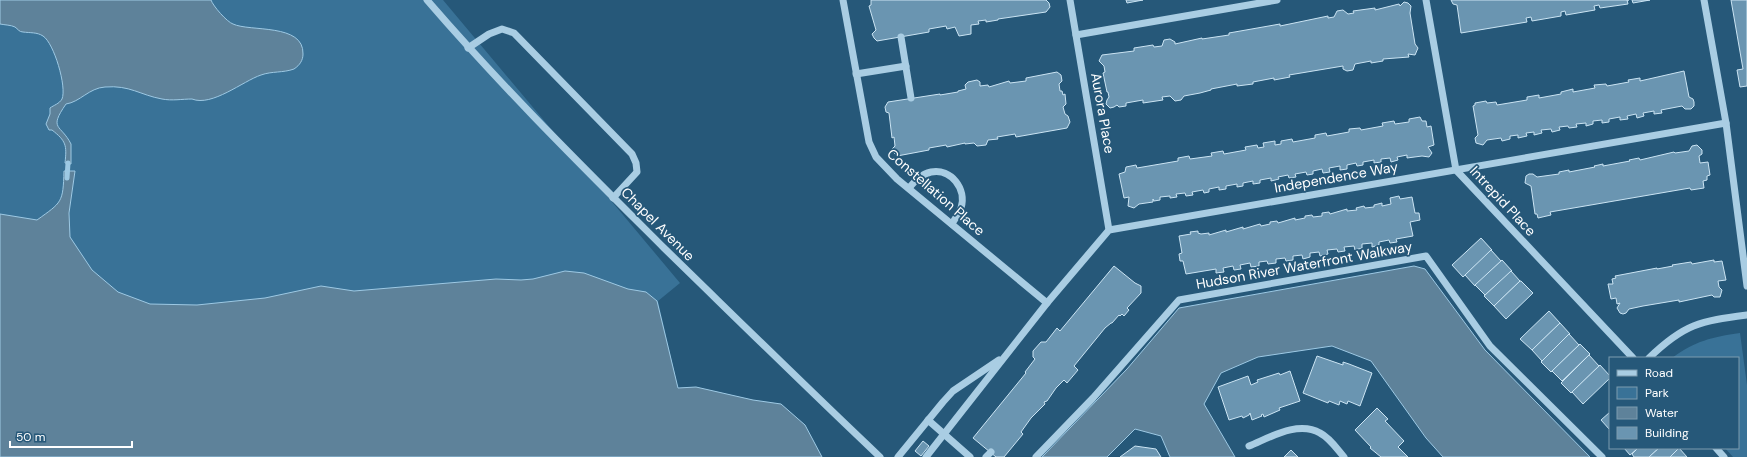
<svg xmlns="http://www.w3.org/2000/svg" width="1747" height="457" font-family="'DM Sans',sans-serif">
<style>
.green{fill:#397297}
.water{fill:#5e829a;stroke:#9dc9e4}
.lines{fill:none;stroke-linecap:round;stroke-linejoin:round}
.stream{stroke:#9dc9e4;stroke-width:5}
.building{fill:#6a95b1;stroke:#cbe4f3}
.minor{stroke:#a9cde3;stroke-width:7}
.labels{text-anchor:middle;stroke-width:3.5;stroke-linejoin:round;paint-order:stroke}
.street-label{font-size:14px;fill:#fff;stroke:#265879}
</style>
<rect width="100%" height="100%" fill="#265879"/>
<g class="green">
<path d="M0,0H443L680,283L658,301L678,388L696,387L753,400L781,404L805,425L822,457H0Z"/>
<path d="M1740,333L1747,385V457H1733L1725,448H1738V358H1672C1695,341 1712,337 1740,333Z"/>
</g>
<g class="water">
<path d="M0,0H211C213,6 227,22 233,24C250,32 304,23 303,54C303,60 300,65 294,69C283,73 272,71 261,75C243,81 212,107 192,99C182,99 172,101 162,99C140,95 130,85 105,87C89,88 80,102 66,104C48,130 61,124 71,144V164L65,163C67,145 66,141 52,130H49L46,124L50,114V108C54,105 59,104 62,99C67,87 54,43 43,36C37,32 30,33 23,32C19,32 18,29 15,27C11,25 5,25 0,24Z"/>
<path d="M64,171H75L69,213L70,237L92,270L118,292L150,304L197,305L265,298L321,286L354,291L496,279L521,280L533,279L565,271L584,273L628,289L646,292L657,301L678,388L696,387L753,400L781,404L805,425L822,457H0V214L37,220C62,202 63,203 64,171Z"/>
<path d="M1414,266L1425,269L1485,350L1590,457H1443L1426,438L1371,361L1332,346L1258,357L1221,373L1204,404L1235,457H1170L1161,436L1135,429L1107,457H1042L1127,369L1179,308Z"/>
</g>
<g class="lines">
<path class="stream" d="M67,178L68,163"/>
</g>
<g class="building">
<path d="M871,0H1046L1049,3L1050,7L1046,12L998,19V20L986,22V20L978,21L979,24L971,25V34L959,36L955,27L947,29L946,26L929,29V32L877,41L874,38L872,34L876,30L869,6L871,5Z"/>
<path d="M1126,0H1143L1127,3Z"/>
<path d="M1451,0H1629H1627L1628,4L1600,8L1599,5L1594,6L1595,10L1566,15L1565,11L1561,12V16L1532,21L1531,17L1526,18L1527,22L1461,33L1457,5L1453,4Z"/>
<path d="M1632,0H1650L1633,3Z"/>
<path d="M1731,0H1747V86L1740,87L1737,70L1743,69Z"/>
<path d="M1404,2L1408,3L1411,6L1410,13L1415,44L1418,48L1415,55L1408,54L1409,57L1383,59V61L1371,63V61L1355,64L1353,70L1347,71L1343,69V66L1289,75L1290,77L1274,80V78L1253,82V84L1237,86V84L1211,89V90L1200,93L1184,96L1181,100L1175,101L1170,96L1162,97L1163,100L1143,103V100L1126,103V106L1119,107L1117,105L1114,107L1110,108L1106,104L1107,100L1109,97L1108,92H1107L1103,73L1105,72L1104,66L1099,61L1102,55L1134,51V48L1153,45L1154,47L1162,46L1164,40L1170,39L1175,42V44L1202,38V39L1229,35V33L1280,24V26L1328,16V18L1334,17L1337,11L1343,10L1348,14L1354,13L1353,11L1375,8V10L1399,4L1400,6Z"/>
<path d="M1684,71L1689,97L1693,99L1694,102V106L1691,109H1685L1682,106L1661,110L1662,113L1654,114V111L1643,113L1644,116L1637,118L1636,114L1627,116L1628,119L1620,120V117L1609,119V122L1602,123V120L1593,121V124L1586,126V123L1576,124L1577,127L1569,128L1568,126L1559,127L1560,130L1552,132L1551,129L1541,130L1542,133L1534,135V132L1526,133L1527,136L1518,138V135L1510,136V139L1502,141L1501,138L1487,140L1483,145L1476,143L1475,138L1478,135L1473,106L1475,105V103L1486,101L1487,103L1496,102L1497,105L1527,100V97L1539,95V98L1561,94V92L1573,89V92L1595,88L1594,85L1606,84L1607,86L1629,82L1628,80L1640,78V81Z"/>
<path d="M1057,72L1061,75L1062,81L1059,84L1060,91H1062L1063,95L1065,94L1066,104L1063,107L1065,114L1068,116L1070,122L1067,128L1016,137L1015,134L997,137L998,139L988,140L986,145L977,146L974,143L965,144V143L947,147L946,145L929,148V150L897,156L893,152L892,149L895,146L894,137L892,138L889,113L886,112L885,107L888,102L940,94V95L958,92V91L966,89L965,85L968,82L977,80L980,82V86L988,85L989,87L1009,81L1010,83L1026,81V78Z"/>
<path d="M1420,117L1422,121H1426L1427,127L1431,126L1434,145L1428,147L1432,153L1429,157L1422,156L1407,158V155L1397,157L1398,160L1391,162L1390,158L1381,159V162L1374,163V160L1363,162V165L1357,166L1356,163L1347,165V169L1340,170V166L1329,168L1330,172L1323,173L1322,169L1313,171V174L1307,175L1306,172L1295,174L1296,177L1289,178L1288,175L1278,177L1279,179L1271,181V178L1260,180V183L1253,184V181L1243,183V186L1237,187V184L1226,186V189L1219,190V187L1209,189V192L1204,193L1203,190L1192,192L1193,195L1186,196L1185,193L1176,194L1177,197L1170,198V196L1160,197V200L1154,201L1153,199V202L1139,204L1134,208L1128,206L1129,197L1124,198L1119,174L1125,172L1126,167L1136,165L1137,168L1178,161V158L1189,156L1190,159L1212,156L1211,153L1223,151L1224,154L1246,150L1245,147L1257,145L1258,148L1264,147L1263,143L1275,141V145L1281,144V141L1292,139L1293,142L1315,138V135L1326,133L1327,136L1349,132V129L1360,128L1361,130L1383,126L1382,123L1394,121L1395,124L1409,122V119Z"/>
<path d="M1697,145L1702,150V154L1699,156L1700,163L1708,162L1710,175L1707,176V180L1703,181L1704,188L1691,190L1690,188L1550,212L1551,215L1538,218L1537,214H1535L1531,186L1525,183L1526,176L1529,174H1533L1537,177L1559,174V172L1569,170V172L1595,167L1594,166L1603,164V166L1630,161L1629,160L1639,158L1640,160L1674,152L1675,153L1689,151L1692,146Z"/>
<path d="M1399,196L1400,199L1412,197L1415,213H1419L1420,220L1410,222L1413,236L1396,239L1397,242L1390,243L1389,240L1379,242V245L1372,247V243L1362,244V248L1355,250L1354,246L1344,247L1345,251L1338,252L1337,249L1327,250L1328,254L1320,256L1319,252L1310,253V257L1303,259L1302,255L1293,256V260L1286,261L1285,258L1276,259V263L1268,264L1267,261L1259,262V266L1251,267L1250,263L1240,265L1241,269L1234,270L1233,266L1223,268L1224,272L1216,273V269L1186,274L1183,261H1180L1179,254L1182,253L1179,236L1191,234L1190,232L1198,231V233L1201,234L1209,233V235L1226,230V232L1243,227V229L1260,224L1261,226L1270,224V222L1277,221L1278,223L1295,218V220L1305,218V216L1312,215L1313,217L1322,216V213L1329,212L1330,214L1347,209V211L1357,210L1356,208L1364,206L1365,208L1374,207V205L1382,203V206L1391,204L1390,198Z"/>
<path d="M1481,238L1492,250L1463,277L1452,265Z"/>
<path d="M1491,250L1501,261L1475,286L1465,275Z"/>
<path d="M1502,260L1512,271L1485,295L1475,285Z"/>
<path d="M1714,260V262L1722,261L1726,280L1718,281L1719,287L1722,290L1720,297H1714L1712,295L1679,302V300L1643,306L1629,309L1626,313L1623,314L1620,313L1617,308L1620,303L1617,304L1616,298L1611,299L1608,284H1613L1612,279L1616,278L1615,276L1657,268V269L1673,266L1672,265L1691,262L1692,264Z"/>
<path d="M1114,266L1135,283L1141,286V293L1127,308L1129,310L1124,316L1122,314L1120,316L1119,315L1112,323H1111L1105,328L1074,366L1078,370L1067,383L1064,380L1056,388L1047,401L1044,402L1045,404L1031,418L1021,432L1023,434L1004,457H996L973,438L1026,373L1025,372L1035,359L1033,357V351L1041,342H1046L1057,328L1060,331Z"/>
<path d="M1511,271L1520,281L1494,306L1484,296Z"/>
<path d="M1520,281H1521L1533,293L1506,319L1494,306Z"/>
<path d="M1549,311L1560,323L1532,350L1520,339Z"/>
<path d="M1560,323L1570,334L1542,361L1532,350Z"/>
<path d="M1569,334L1579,345L1551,372L1541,362Z"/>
<path d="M1580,344L1590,354L1562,381L1552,371Z"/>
<path d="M1589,355L1599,366L1571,393L1561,383Z"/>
<path d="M1317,356L1343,365V362L1349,364L1372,373L1360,406L1348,401L1347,404L1340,401L1339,405L1329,401L1328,403L1303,393Z"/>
<path d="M1600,365L1610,376V378L1583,404L1572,392Z"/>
<path d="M1290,371L1300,401L1279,408L1280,410L1264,417L1263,414L1261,415L1262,416L1252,420L1250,413L1249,415L1243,418L1242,416L1229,420L1218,387L1248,376L1251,385L1258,382L1257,380L1279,373L1280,375Z"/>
<path d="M1377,408L1388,419L1385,421L1404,441L1398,447L1408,457H1381L1370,448L1371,447L1355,430Z"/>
<path d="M1610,412V430L1601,420Z"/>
<path d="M923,441L929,446L921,456L915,451Z"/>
<path d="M1135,446L1156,449L1161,457H1120Z"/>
<path d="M1624,448H1638L1630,455Z"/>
<path d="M1638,448H1659L1649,457H1634L1632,454Z"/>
<path d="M1659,448H1678V449L1670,457H1649Z"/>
<path d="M1679,448L1687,457H1670Z"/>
<path d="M1291,450L1298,457H1284Z"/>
</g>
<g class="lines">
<g class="minor">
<path d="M427,0C502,87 583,167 664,248C736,318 807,388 880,457"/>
<path d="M843,0L869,142L876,157L897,179L1047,303"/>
<path d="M1070,0L1109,230"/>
<path d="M1426,0L1456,170L1633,358"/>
<path d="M1704,0L1726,123L1747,286"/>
<path d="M1076,35L1277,0"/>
<path d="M901,37L911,98"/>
<path d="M468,48L489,34L502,29L514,33L632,154L636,163L637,172L613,198"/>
<path d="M856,74L906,66"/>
<path d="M909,188C915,181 921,174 931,172C951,168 967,189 961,208C959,214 955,218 952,224"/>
<path d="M1649,358C1684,324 1700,321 1747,315"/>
<path d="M928,420L970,457"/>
<path d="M1249,446C1269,438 1298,420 1320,433C1330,438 1337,449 1344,457"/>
<path d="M1716,448L1724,457"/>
<path d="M898,457L943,402L953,391L999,360"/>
<path d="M926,457L1047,303L1109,230L1726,123"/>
<path d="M986,457L991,452"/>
<path d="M1036,457L1093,398L1179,300L1426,256L1490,346L1602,457"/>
</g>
</g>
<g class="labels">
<g class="street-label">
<text transform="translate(1103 113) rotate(80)" y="5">Aurora Place</text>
<text transform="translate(1336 177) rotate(-10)" y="5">Independence Way</text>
<text transform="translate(936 192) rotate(41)" y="5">Constellation Place</text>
<text transform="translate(1503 201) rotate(47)" y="5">Intrepid Place</text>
<text transform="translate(658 224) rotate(45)" y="5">Chapel Avenue</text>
<text transform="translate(1304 265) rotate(-10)" y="5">Hudson River Waterfront Walkway</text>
</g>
</g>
<rect x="1609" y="357" width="130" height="92" fill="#265879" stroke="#7d9baf"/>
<rect x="1617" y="370" width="20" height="6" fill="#a9cde3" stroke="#7d9baf"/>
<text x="1645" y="377" font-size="12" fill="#ffffff">Road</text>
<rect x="1617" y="387" width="20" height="12" fill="#397297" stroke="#7d9baf"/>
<text x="1645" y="397" font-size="12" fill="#ffffff">Park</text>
<rect x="1617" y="407" width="20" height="12" fill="#5e829a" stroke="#7d9baf"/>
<text x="1645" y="417" font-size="12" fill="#ffffff">Water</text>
<rect x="1617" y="427" width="20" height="12" fill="#6a95b1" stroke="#7d9baf"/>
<text x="1645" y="437" font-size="12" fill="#ffffff">Building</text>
<path d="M10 441v6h122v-6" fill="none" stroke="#ffffff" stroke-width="2"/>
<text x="16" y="441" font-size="12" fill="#ffffff" stroke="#265879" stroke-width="3" paint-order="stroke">50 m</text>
</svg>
